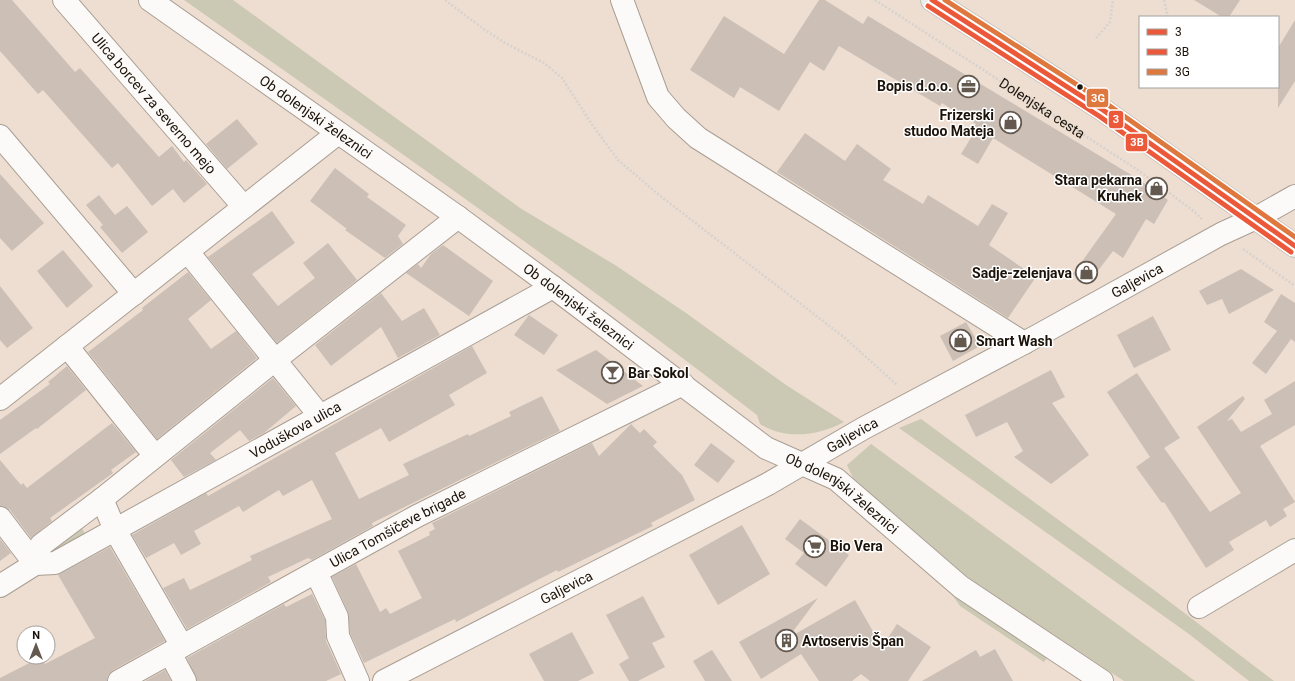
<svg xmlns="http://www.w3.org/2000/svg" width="1295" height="681" font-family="Roboto,sans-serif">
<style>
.green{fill:#cbc8b3}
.building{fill:#ccbfb6}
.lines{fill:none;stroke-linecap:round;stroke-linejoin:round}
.minor-casing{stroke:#a99e93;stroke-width:24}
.major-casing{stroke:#c7bfb8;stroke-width:24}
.path{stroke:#d7d2ce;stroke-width:2.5;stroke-dasharray:2 2;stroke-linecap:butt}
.minor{stroke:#fcfaf8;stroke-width:22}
.major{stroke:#e8eeeb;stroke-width:22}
.bus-1-casing{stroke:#fff;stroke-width:8}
.bus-2-casing{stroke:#fff;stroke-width:8}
.bus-3-casing{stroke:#fff;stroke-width:8}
.bus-1{stroke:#ec593a;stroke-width:5}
.bus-2{stroke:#ec593a;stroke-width:5}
.bus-3{stroke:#df783f;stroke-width:5}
.bus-dot{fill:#1b1209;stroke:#fff;stroke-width:1.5}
.labels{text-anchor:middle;stroke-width:3;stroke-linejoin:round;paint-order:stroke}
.poi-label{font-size:14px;font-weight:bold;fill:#1b1209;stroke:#fff;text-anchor:end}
.street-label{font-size:14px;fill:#1b1209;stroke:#fff}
.line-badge{stroke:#fff;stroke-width:1.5}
.badge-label{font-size:11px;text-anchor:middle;font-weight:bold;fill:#fff}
</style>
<rect width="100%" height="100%" fill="#edded1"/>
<g class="green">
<path d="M184,0H233L520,208L615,265L686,313L786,385L844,422C818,436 786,440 760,424L757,415C570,270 377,136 184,0Z"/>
<path d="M921,419L1154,590L1274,681H1249L1189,634L899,428Z"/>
<path d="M871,444L1195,681H1124L969,578L853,478L847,465Z"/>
<path d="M81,526L87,538L48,558L46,554Z"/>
<path d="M951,593L1047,658L1044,662L960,606Z"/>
</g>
<g class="building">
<path d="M0,0H12L75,72L80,68L159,157L172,146L184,162L186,160L207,184L184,203L173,189L152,206L118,163L112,168L43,90L38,94L0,51Z"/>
<path d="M819,0H825L863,24L868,16L1138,179L1168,200L1154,224L1146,219L1123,258L1113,251L1087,285L1073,274L1116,214L993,138L978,164L961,154L977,128L974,127L976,124L942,103L940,106L839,46L824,71L810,62L779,111L740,87L734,98L690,70L724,16L784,54Z"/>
<path d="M1194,0H1240L1229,17H1222Z"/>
<path d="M1295,20V81L1278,108V48Z"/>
<path d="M237,119L258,144L227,169L206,144Z"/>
<path d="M805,133L845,161L857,144L891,169L883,180L923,204L928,195L978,226L992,204L1008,213L989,245L1036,277L1008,318L777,172Z"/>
<path d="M335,168L369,194L367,197L406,225L398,236L403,244L385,258L345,230L347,229L310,201Z"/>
<path d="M0,174L44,223L12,251L0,238Z"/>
<path d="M99,195L115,215L127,206L148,232L122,253L100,227L103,225L86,205Z"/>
<path d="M272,211L295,243L252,274L278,306L315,278L303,263L328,243L357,280L277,343L208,257Z"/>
<path d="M443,245L493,281L469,316L406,273L418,264L421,268L431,254Z"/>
<path d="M63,250L93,286L67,308L37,271Z"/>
<path d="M1241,269L1274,290L1229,314L1222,299L1207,305L1199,291Z"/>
<path d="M188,272L211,300L188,319L211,349L236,331L257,358L157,439L88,352L143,310L142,308Z"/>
<path d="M0,286L33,328L7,348L0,340Z"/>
<path d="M381,293L402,321L424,308L440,335L398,358L381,327L331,366L315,345Z"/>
<path d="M1281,294L1295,303V342L1291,339L1266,374L1252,363L1277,331L1264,322Z"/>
<path d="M529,315L558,335L544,355L514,335Z"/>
<path d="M1153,316L1171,350L1134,368L1117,335Z"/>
<path d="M966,322L980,346L953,361L940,336Z"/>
<path d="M472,346L487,373L449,395L455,405L389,442L381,428L335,453L359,499L409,475L403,464L468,434L469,436L511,416L509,412L542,396L560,431L372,523L373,526L312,560L308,558L268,577L271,582L187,629L163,588L184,578L190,590L252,560L250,556L332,519L312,480L283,496L279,490L243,512L239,506L194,531L201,544L181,555L174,543L146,558L132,535L206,493L208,496Z"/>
<path d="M596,350L643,386L607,404L556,370Z"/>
<path d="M67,366L86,390L37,429L36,428L0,454V420L50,384L48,382Z"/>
<path d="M1051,370L1065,397L1052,403L1089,455L1051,484L1014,457L1023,451L1007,422L976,437L965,415Z"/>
<path d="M1137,373L1180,438L1164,448L1210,512L1241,493L1197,427L1243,396L1245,399L1227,421L1232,419L1241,432L1272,414L1264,400L1295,381V425L1260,446L1295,502L1283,509L1287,516L1270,527L1266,520L1229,542L1234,550L1206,568L1164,502L1162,503L1136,467L1150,457L1107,392Z"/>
<path d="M273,378L296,406L264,433L249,441L240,430L210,453L216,460L184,477L171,460Z"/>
<path d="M112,423L136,452L111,470L113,473L50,518L52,521L31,538L10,510L0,506V460L21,485L23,483L27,488Z"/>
<path d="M631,424L640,433L644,429L657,442L653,446L682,475L695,500L651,523L653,526L628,538L558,572L557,570L456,622L455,619L364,663L350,633L348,612L332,577L356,564L380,612L386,608L390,614L422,598L398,551L430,535L429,532L435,529L432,523L592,443L599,456Z"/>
<path d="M711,443L735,461L718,483L694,465Z"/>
<path d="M800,519L849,555L826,587L795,564L804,553L785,539Z"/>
<path d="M742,525L770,574L718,605L689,555Z"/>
<path d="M0,539L11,553L0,561Z"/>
<path d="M110,547L165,641L113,670L108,675L107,681H0V678L41,657L45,664L95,638L58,575Z"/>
<path d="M312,594L325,620L326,641L341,674L326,681H197L187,658L284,604L286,607Z"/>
<path d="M643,596L665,637L652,643L665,667L638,681H629L619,664L629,658L606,615Z"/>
<path d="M818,598L788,638L855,600L882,647L897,624L931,647L908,681H870L861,674L852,681H819L801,654L761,679L739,642Z"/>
<path d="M572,632L594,673L578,681H544L529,654Z"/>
<path d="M995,649L1013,681H922L976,650L980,657Z"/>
<path d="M712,650L732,681H705L693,661Z"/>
<path d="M165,670L171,681H145Z"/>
</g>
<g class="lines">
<defs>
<g id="minor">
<path id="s2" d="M64,0L244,207"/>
<path id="s3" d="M150,0L458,217L553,287L766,448L836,479L961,587L1102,681"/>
<path d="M622,0L658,97L676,118L698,138L1024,343"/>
<path d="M0,136L134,294"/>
<path d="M188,252L320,416"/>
<path d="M67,346L155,456"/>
<path d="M0,399L338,133"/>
<path d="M102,499L115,530L182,646"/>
<path d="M0,518L35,564"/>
<path d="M35,564L41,545L102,499L275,360L458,217"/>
<path d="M316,572L337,617L338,636L358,681"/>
<path id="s4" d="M0,586L35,564L55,563L553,287"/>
<path d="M1199,607L1295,550"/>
<path d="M170,653L185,681"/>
<path id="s5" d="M119,681L417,516L683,384"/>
<path id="s6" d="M384,681L768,484L864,428L1037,336L1221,234L1256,218L1295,196"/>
</g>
<path id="major" d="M932,0L1103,110L1295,246"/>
</defs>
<use href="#minor" class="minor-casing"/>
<use href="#major" class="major-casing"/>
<g class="path">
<path d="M445,0L485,30L505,43L544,63L562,78L593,126L618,160L659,195L845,338L897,385"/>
<path id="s1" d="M875,0L1138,170L1191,209L1203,220"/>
<path d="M1164,0L1168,17"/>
<path d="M1096,38L1110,22L1113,0"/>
<path d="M1243,249L1295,286"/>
</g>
<use href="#minor" class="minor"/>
<use href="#major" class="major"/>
<defs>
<path id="bus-1" d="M932,0L1103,110L1295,246"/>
<path id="bus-2" d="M928,6L1099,116L1291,252"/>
<path id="bus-3" d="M945,0L1107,104L1295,237"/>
</defs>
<use href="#bus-1" class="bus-1-casing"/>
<use href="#bus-2" class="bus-2-casing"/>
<use href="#bus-3" class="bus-3-casing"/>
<use href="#bus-1" class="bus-1"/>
<use href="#bus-2" class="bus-2"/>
<use href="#bus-3" class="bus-3"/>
</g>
<defs>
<symbol id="office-ring" viewBox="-11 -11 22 22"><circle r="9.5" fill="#fff" stroke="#64594f" stroke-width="1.5"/><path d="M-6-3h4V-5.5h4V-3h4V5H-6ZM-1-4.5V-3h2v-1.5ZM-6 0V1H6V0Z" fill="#64594f"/></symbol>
<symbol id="shop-ring" viewBox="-11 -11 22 22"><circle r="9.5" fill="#fff" stroke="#64594f" stroke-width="1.5"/><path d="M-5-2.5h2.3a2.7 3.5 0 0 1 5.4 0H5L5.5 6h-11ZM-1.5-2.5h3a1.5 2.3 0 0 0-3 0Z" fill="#64594f"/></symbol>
<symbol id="bar-ring" viewBox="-11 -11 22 22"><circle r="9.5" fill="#fff" stroke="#64594f" stroke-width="1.5"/><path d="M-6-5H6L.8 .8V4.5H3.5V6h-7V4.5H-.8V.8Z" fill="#64594f"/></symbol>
<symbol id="supermarket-ring" viewBox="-11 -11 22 22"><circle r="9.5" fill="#fff" stroke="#64594f" stroke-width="1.5"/><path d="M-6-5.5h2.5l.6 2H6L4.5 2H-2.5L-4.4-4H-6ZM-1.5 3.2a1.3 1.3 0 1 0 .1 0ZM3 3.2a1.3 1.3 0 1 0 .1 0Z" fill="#64594f"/></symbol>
<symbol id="building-ring" viewBox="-11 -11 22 22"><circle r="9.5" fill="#fff" stroke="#64594f" stroke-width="1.5"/><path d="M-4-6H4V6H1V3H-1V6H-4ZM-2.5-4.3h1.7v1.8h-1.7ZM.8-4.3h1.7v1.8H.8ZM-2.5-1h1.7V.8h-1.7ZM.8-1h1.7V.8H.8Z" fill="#64594f"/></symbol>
</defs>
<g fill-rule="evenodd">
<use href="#office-ring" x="956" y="74" width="25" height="25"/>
<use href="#shop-ring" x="998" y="110" width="25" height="25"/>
<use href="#shop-ring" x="1144" y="176" width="25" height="25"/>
<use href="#shop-ring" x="1074" y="260" width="25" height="25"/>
<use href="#shop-ring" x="948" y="328" width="25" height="25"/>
<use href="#bar-ring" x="600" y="360" width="25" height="25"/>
<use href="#supermarket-ring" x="802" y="534" width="25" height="25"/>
<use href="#building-ring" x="774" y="628" width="25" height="25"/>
</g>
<circle class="bus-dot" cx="1080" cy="87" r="3.5"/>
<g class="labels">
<g class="poi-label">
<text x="952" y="91">Bopis d.o.o.</text>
<text x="994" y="120">Frizerski<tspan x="994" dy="16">studoo Mateja</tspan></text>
<text x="1142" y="185">Stara pekarna<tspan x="1142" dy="16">Kruhek</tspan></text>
<text x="1072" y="278">Sadje-zelenjava</text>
<text x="976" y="346" text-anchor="start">Smart Wash</text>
<text x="628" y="378" text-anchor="start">Bar Sokol</text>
<text x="830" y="551" text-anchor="start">Bio Vera</text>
<text x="802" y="646" text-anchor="start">Avtoservis Špan</text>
</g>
<g class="street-label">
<text dy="5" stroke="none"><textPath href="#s2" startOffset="137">Ulica borcev za severno mejo</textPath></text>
<text dy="5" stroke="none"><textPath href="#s1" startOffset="199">Dolenjska cesta</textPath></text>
<text dy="5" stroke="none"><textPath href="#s3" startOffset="203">Ob dolenjski železnici</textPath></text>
<text dy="5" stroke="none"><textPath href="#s6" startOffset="853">Galjevica</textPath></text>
<text dy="5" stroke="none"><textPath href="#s3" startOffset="527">Ob dolenjski železnici</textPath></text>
<text dy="5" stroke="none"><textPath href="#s4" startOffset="336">Voduškova ulica</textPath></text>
<text dy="5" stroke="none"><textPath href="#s6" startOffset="529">Galjevica</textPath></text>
<text dy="5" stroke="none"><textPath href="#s3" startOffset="851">Ob dolenjski železnici</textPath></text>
<text dy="5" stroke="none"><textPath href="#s5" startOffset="318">Ulica Tomšičeve brigade</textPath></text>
<text dy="5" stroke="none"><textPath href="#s6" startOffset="205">Galjevica</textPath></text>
</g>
</g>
<g class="line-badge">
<rect x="1086" y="88" width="23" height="20" rx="4" fill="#df783f"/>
<rect x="1108" y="110" width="16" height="19" rx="4" fill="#ec593a"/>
<rect x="1125" y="133" width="23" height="19" rx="4" fill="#ec593a"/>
</g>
<g class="badge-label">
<text x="1098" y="102">3G</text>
<text x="1116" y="123">3</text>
<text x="1137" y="146">3B</text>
</g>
<rect x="1139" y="16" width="140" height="72" fill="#ffffff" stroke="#a4a09d"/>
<rect x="1147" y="29" width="20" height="6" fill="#ec593a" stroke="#a4a09d"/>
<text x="1175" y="36" font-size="12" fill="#1b1209">3</text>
<rect x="1147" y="49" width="20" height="6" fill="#ec593a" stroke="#a4a09d"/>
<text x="1175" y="56" font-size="12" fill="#1b1209">3B</text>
<rect x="1147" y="69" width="20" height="6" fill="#df783f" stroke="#a4a09d"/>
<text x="1175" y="76" font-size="12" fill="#1b1209">3G</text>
<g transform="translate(36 645)"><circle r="19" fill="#ffffff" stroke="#a4a09d"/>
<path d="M0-3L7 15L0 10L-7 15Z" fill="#64594f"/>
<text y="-6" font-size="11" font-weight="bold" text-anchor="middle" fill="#1b1209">N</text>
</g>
</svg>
